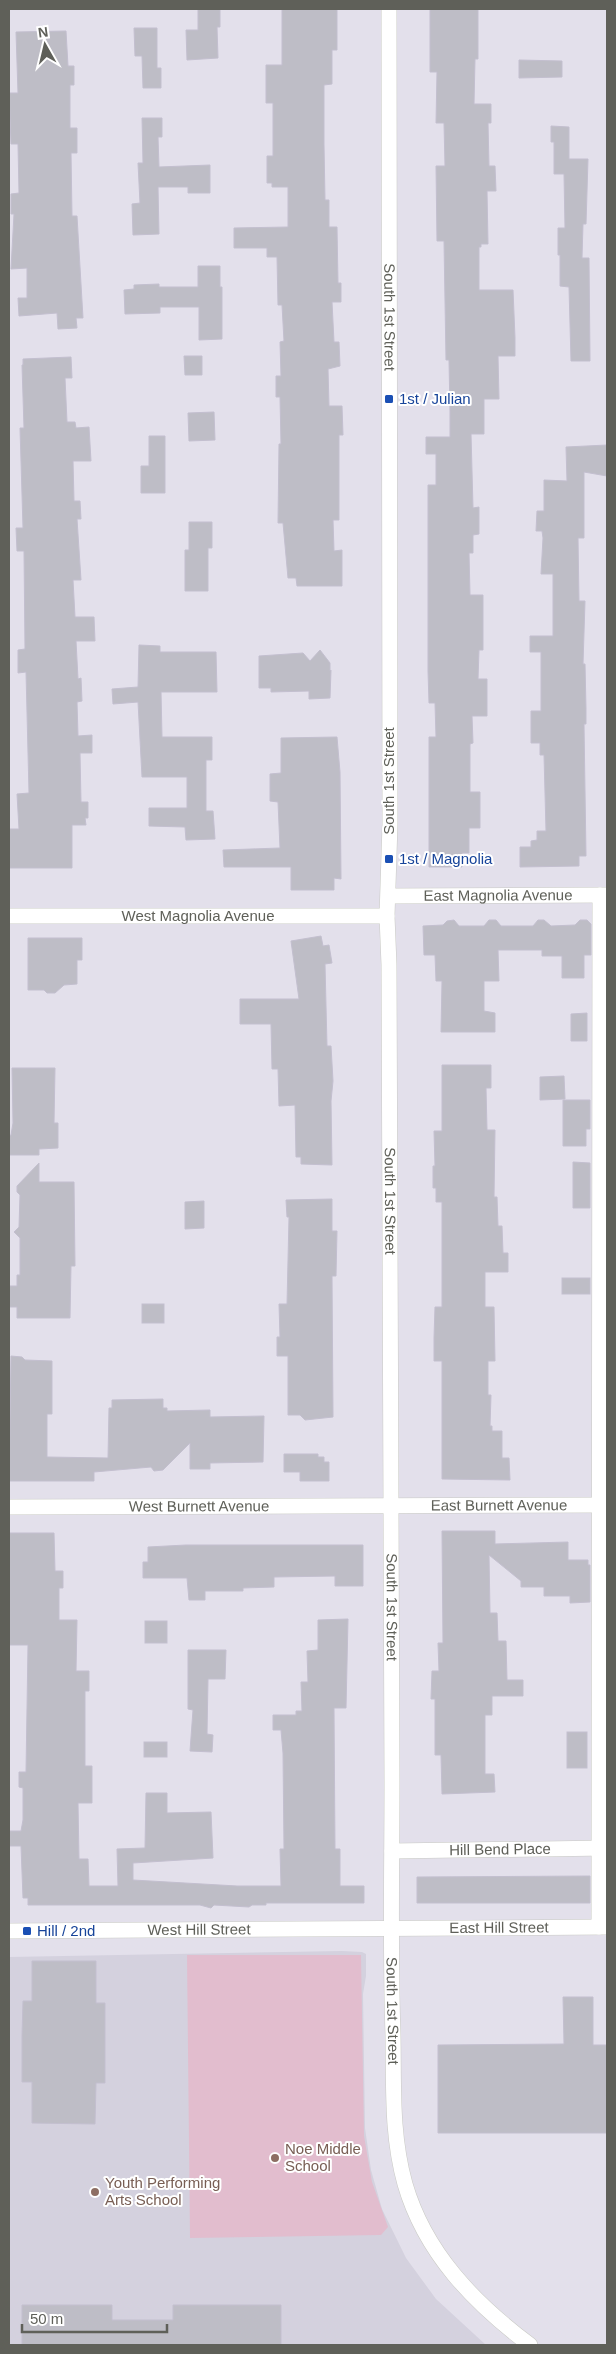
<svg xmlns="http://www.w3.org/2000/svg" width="616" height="2354" font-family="Arial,sans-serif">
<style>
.education{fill:#d4d1de}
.green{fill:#e2bdce}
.building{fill:#bebdc6;stroke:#c3bfcf}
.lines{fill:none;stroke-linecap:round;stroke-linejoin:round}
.minor-casing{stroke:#c9cac4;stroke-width:16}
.minor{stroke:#fff;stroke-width:15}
.transit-dot{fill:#1a4fb4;stroke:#fff;stroke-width:2}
.education-dot{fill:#8d6e63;stroke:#fff;stroke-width:2}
.labels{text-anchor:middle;stroke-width:4;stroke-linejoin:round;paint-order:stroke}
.street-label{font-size:15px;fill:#5f6059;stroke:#fff}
.transit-label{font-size:15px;fill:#164399;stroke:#fff;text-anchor:start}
.education-label{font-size:15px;fill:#785e54;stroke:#fff;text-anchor:start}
</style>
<rect width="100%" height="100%" fill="#e3e0eb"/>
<path class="education" d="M342,1951L362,1952L366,1954V1976L363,1994L365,2128L371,2170L382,2209L406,2258L436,2299L486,2345H9V1957Z"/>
<path class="green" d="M187,1955H361L364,2136L372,2182L388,2227L381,2235L190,2238Z"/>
<g class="building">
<path d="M198,9H220V27H217L218,58L187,60L186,30H198Z"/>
<path d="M282,9H337V50H332V84L324,85V145L325,200H329V227H337L338,283H341V302H332L334,342H339L340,366L328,369L329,406H342L343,435H339V520H333L334,551L342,550V586H297L296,578H288L283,523H278L279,444H281L280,397H276V376H281L280,342L284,341L282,305H278L277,257H267V248H234V228L288,227V187H272V183H267V156H273V103H266V65H282Z"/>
<path d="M430,9H478V59H475L474,104H491V123H488L489,166H495L496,191H487L488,244H481V247H479V290H513L515,338V356H498L499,399H484V434H471L473,508L479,507V534L473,535V553H469L470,595H483V650H479L478,679H487V716H472L473,743L470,744V792H480V828H469V853H462V867H429V737H436L435,703H429L428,671V485H436V454H426V437H450V411L449,360H446L444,241H437L436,166H445L444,123H436L437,72H430Z"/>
<path d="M134,28H157V68H161V88H143L142,56H135Z"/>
<path d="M66,31L68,66H74V85H70V128H77V153H71L72,216H77L83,318H76L77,328L58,329L57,313L19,316L18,298H27V268L11,269L14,214H11V194L19,193L18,144H11L9,93H18L16,32Z"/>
<path d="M519,60L562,61V77L519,78Z"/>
<path d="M142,118H162V137H158L159,167L210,165V193H188V187H158L159,234L133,235L132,204L140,203L138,163H143Z"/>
<path d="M551,126L569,127V159H588L586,224H583L582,258H589L590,361H571L569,287L560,286V255H558V228H565L564,174H554V142H551Z"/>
<path d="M198,266H220V287H222V339L199,340V307H160V313L125,314L124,290L134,289V285L159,284V287H198Z"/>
<path d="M184,356H202V375H185Z"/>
<path d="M71,357L72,378H65L67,422H75L76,428L89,427L91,461H73L74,501H80L81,519H77L81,580H73L75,617H94L95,641H76L78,679L81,678L82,701L77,702L78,736L92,735V753H80L81,802H88V818H85L86,825H72V868H9V829H19L17,794L29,793L26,672L18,673V650L25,649L24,551H17L16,528H23L20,428H24L22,365H23V359Z"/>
<path d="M214,412L215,440L189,441L188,413Z"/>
<path d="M149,436H165V493H141V466H149Z"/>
<path d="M607,445V476L584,472V538H578L579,601H585L583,664H585L586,709V724H584L586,856H579V866L520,867V847H531V841L537,840V831H546L544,755H540V743H531V711H541V652H530V636H553V574H541L543,538L542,531H536L537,511H544V480L567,481L566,447Z"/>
<path d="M189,522H212V548H208V591H185V550H189Z"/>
<path d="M139,645L160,646V652H216L217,692H161L162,737H212V760H206V811H213L215,839L186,840L185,827L149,826V808H187V777H142L138,702L113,704L112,689L138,687Z"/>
<path d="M320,650L330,663V671L331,670L330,698L309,699V691L271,692V688H259V656L303,653L310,661Z"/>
<path d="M337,737L340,772L341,879L334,878V890H291V867H224L223,850L280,848L278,802L270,801V774L281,773V738Z"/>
<path d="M454,920L459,926H484L489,920H496L501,926H533L538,920H544L551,926L575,925L580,920H587L591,924V955H584V978H562V956H542V950H498L499,981H484V1011L495,1013V1032H441L442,981H436L435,955H424L423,926L443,925L447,921Z"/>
<path d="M321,936L323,946L329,945L332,963L325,964L327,1046H331L333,1081L331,1101L332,1165L301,1164V1157H296L295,1105L279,1106L278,1069H272L271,1024H240V999H299L291,941Z"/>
<path d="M28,938H82V960H77V984L64,985L55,993H47L44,990H28Z"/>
<path d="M587,1013V1041H571V1014Z"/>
<path d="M442,1065H491V1088H486L487,1130H495L494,1197H497L498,1226H502L503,1253H508V1272H485V1307H494L495,1361H488V1395H491L490,1426H492V1431H502V1458H509L510,1480L442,1479V1361H434V1338L435,1307H442V1202H436V1188H433V1166H435L434,1131H442Z"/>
<path d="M12,1068H55L54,1123H58V1148L39,1149V1155H9V1136L11,1135L13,1123Z"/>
<path d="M564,1076L565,1099L540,1100V1077Z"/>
<path d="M563,1100H590V1129H586V1146H563Z"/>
<path d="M573,1162L590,1163V1208H573Z"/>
<path d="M39,1163V1182H74L75,1266H71L70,1318H17V1307H9V1286H17V1275H20V1238L14,1232L19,1227L20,1195L17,1192V1186Z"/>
<path d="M332,1199V1231H337L336,1276H332L333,1417L305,1420L300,1415H288V1356H277V1337H280L279,1304H287L289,1217H287L286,1200Z"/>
<path d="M204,1201V1228L185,1229V1202Z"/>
<rect x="562" y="1278" width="28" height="16"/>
<rect x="142" y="1304" width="22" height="19"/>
<path d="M11,1356L22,1357L25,1360L52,1361V1414H47V1457L108,1458L109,1408H112V1400L163,1399V1408H167V1411L210,1410V1417L264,1416L263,1462L210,1463V1469H190V1443L163,1470L154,1471L151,1467L94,1472V1481H9Z"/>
<path d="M284,1454H318V1457H324V1462H329V1481H300V1472H284Z"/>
<path d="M442,1531H495V1544L568,1542V1560H588V1565H590V1602L570,1603V1596H544V1587H521V1581L489,1555L490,1613H497L498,1641H506L507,1680H523V1696H492V1715H485V1774H494L495,1792L442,1794L441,1755H435V1699H431L432,1671H439L438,1643H443Z"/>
<path d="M9,1533H54L55,1571H63V1588H59V1620H77L76,1671H89V1691H85V1766H92V1803H78L79,1859H88L89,1886H118L117,1849L145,1848L146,1793H167V1813L211,1812L213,1858L133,1863V1880L237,1886H281L280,1849H284L283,1753L281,1730H273V1715H296V1711H302L301,1682H308L307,1651L318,1650V1620L348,1619L346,1708H334L335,1849H340V1886H364V1903H266V1905H252L249,1907L214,1905L211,1908L200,1905H28V1898H23L21,1846H9V1831H21L23,1820V1788L19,1787V1772H26L28,1645H9Z"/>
<path d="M186,1545H363V1586H335V1576L274,1577V1587L243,1588V1591H205V1600H189L187,1578H143V1562H148V1547Z"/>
<rect x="145" y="1621" width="22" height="22"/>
<path d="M188,1650H226L225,1679H208L207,1734L213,1735L212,1752L190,1751L193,1710L188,1709Z"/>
<rect x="567" y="1732" width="20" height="36"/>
<rect x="144" y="1742" width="23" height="15"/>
<path d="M590,1876V1903H417V1877Z"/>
<path d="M32,1961H96V2003H105V2083H96L95,2124L32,2123V2082H22V2036L23,2001H32Z"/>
<path d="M563,1997H593V2045H607V2133H438V2045L564,2044Z"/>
<path d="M22,2305H112V2320H173V2305H281V2345H22Z"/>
</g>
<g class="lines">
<defs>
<g id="minor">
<path id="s1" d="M389,9L390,824L387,916L389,965C390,1238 392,1511 392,1783C392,1867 390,1951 393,2035C394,2086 391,2134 405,2184C425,2253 474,2303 530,2345"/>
<path id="s2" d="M389,896L607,895"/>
<path id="s3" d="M9,916H387"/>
<path id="s4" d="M9,1507L607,1505"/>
<path id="s5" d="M392,1851L607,1848"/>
<path d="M599,1927L600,895"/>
<path id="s6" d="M9,1931L607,1927"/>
</g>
</defs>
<use href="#minor" class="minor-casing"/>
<use href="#minor" class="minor"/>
</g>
<g class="transit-dot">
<rect x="384" y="394" width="10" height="10" rx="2.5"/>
<rect x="384" y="854" width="10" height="10" rx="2.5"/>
<rect x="22" y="1926" width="10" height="10" rx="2.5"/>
</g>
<g class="education-dot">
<circle cx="275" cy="2158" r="5"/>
<circle cx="95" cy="2192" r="5"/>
</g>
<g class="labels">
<g class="street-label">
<text dy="5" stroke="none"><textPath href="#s1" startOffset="308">South 1st Street</textPath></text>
<text transform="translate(389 781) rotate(-90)" y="5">South 1st Street</text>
<text dy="5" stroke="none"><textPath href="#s2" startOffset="109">East Magnolia Avenue</textPath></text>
<text dy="5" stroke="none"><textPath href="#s3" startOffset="189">West Magnolia Avenue</textPath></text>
<text dy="5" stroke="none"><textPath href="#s1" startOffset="1192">South 1st Street</textPath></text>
<text dy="5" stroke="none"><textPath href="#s4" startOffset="490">East Burnett Avenue</textPath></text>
<text dy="5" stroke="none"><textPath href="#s4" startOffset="190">West Burnett Avenue</textPath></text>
<text dy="5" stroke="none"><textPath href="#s1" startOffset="1598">South 1st Street</textPath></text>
<text dy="5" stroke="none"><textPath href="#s5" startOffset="108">Hill Bend Place</textPath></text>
<text dy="5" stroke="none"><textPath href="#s6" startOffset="490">East Hill Street</textPath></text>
<text dy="5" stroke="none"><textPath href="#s6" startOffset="190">West Hill Street</textPath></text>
<text dy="5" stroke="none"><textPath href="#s1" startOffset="2002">South 1st Street</textPath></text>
</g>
<g class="transit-label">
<text x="399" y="404">1st / Julian</text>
<text x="399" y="864">1st / Magnolia</text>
<text x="37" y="1936">Hill / 2nd</text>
</g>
<g class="education-label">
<text x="285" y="2154">Noe Middle<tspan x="285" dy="17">School</tspan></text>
<text x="105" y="2188">Youth Performing<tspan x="105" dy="17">Arts School</tspan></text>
</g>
</g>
<rect width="616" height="2354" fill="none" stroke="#5f6059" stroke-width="20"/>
<g transform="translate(45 45) rotate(352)" stroke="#ffffff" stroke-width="4" paint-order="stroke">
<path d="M0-4L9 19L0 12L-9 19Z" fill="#5f6059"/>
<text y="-8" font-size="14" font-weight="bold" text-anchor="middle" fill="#5f6059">N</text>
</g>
<path d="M22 2324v8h145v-8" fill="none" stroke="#5f6059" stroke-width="2.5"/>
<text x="30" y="2324" font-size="15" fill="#5f6059" stroke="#ffffff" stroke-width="4" paint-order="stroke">50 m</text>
</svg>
